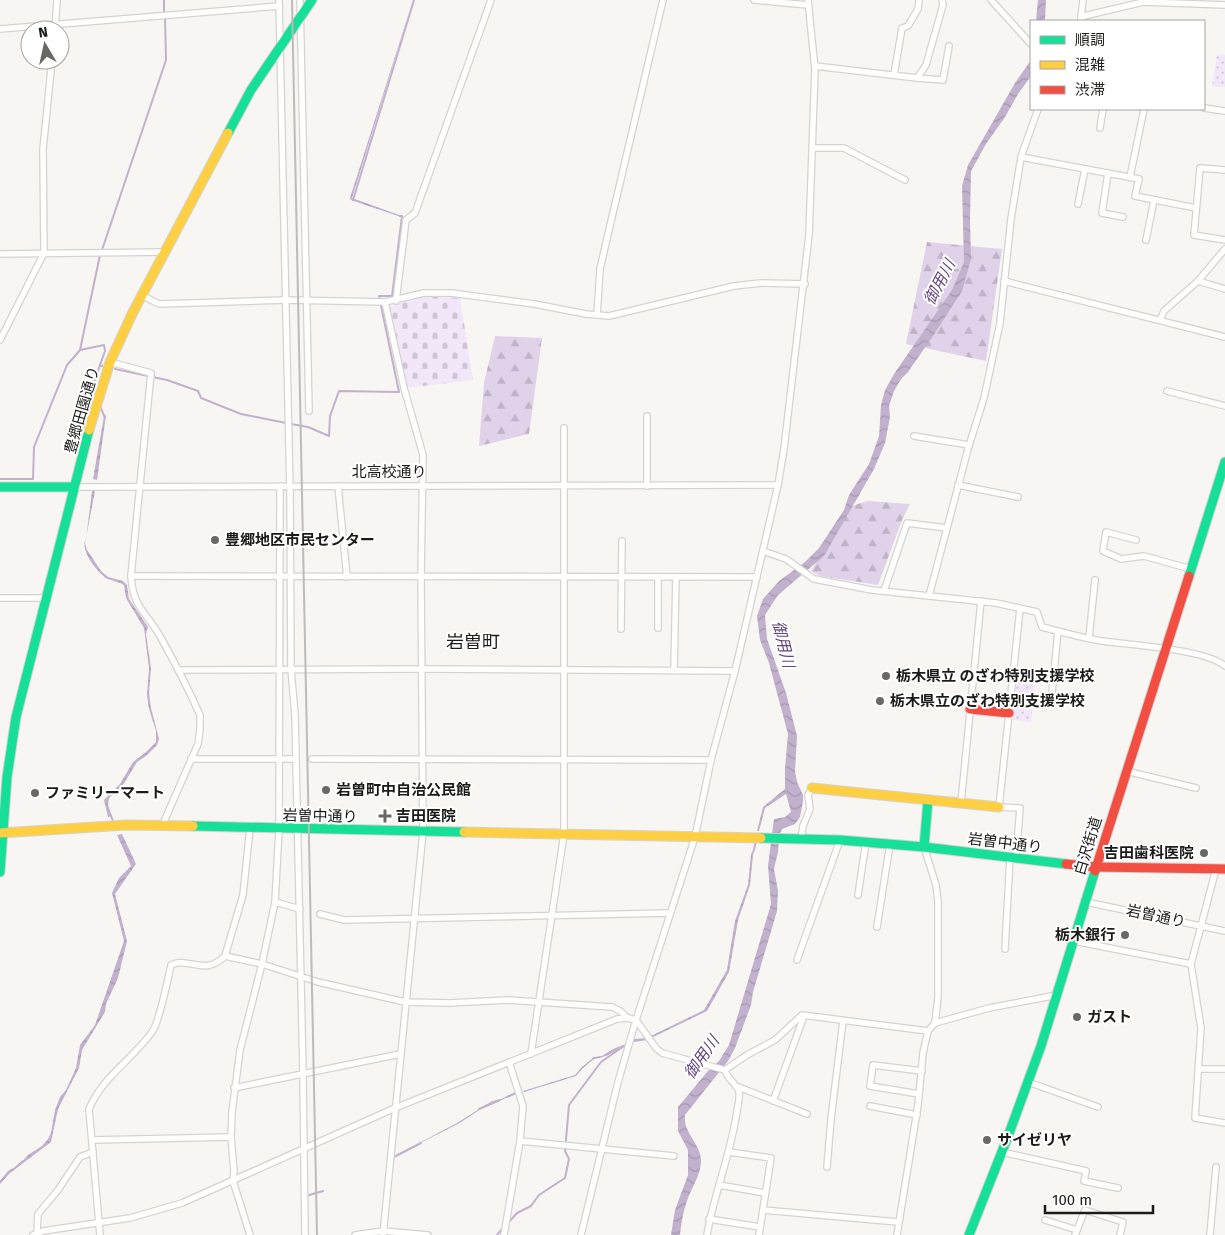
<svg xmlns="http://www.w3.org/2000/svg" width="1225" height="1235" font-family="'Fira Sans','Noto Sans JP',sans-serif">
<style>
.grass{fill:url(#grass-dots)}
.forest{fill:url(#forest-firs)}
.cemetery{fill:url(#cemetery-stones)}
.water{fill:url(#water-waves)}
.lines{fill:none;stroke-linecap:round;stroke-linejoin:round}
.stream{stroke:#c1b1cd;stroke-width:2}
.street-casing{stroke:#d4d3d1;stroke-width:8}
.fast-casing{stroke:#d4d3d1;stroke-width:11}
.slow-casing{stroke:#d4d3d1;stroke-width:11}
.jam-casing{stroke:#d4d3d1;stroke-width:11}
.street{stroke:#fefefd;stroke-width:5.5}
.fast{stroke:#16e098;stroke-width:9}
.slow{stroke:#ffcf43;stroke-width:9}
.jam{stroke:#f24e42;stroke-width:9}
.rail{stroke:#bcbbba;stroke-width:2}
.poi-dot{fill:#686865;stroke:#fff;stroke-width:2}
.labels{text-anchor:middle;stroke-width:4;stroke-linejoin:round;paint-order:stroke}
.street-label{font-size:15px;fill:#1b1b19;stroke:#fff}
.poi-label{font-size:15px;font-weight:bold;fill:#1b1b19;stroke:#fff;text-anchor:start}
.water-label{font-size:16px;font-style:italic;fill:#64467e;stroke:#fff}
.quarter-label{font-size:18px;fill:#1b1b19;stroke:#fff}
</style>
<defs>
<pattern id="grass-dots" width="8" height="8" patternUnits="userSpaceOnUse" patternTransform="scale(1.25)"><rect width="8" height="8" fill="#f1e7f8"/><path d="M2 2h.1M6 6h.1" fill="none" stroke="#cec6d4" stroke-width="1.8" stroke-linecap="round"/></pattern>
<pattern id="forest-firs" width="22" height="20" patternUnits="userSpaceOnUse" patternTransform="scale(1.25)"><rect width="22" height="20" fill="#dfd2e9"/><path d="M5 1l3.5 6h-7zM16 11l3.5 6h-7z" fill="#bfb4c7"/></pattern>
<pattern id="cemetery-stones" width="16" height="16" patternUnits="userSpaceOnUse" patternTransform="scale(1.25)"><rect width="16" height="16" fill="#f1e7f8"/><path d="M2 7V4a2 2 0 0 1 4 0v3zM10 15v-3a2 2 0 0 1 4 0v3z" fill="#cec6d4"/></pattern>
<pattern id="water-waves" width="16" height="10" patternUnits="userSpaceOnUse" patternTransform="scale(1.25)"><rect width="16" height="10" fill="#c1b1cd"/><path d="M0 5q4-4 8 0t8 0" fill="none" stroke="#a598af"/></pattern>
</defs>
<rect width="100%" height="100%" fill="#f8f6f3"/>
<g class="grass">
<path d="M1217,55H1225V87L1212,86Z"/>
<path d="M1017,676L1036,677L1031,722L1013,720Z"/>
</g>
<g class="forest">
<path d="M927,242L1002,249L986,361L906,344Z"/>
<path d="M495,336L542,338L529,434L479,446L484,383Z"/>
<path d="M867,501L910,504L902,520L878,585L820,576L811,571L852,506Z"/>
</g>
<path class="cemetery" d="M441,296L460,298L473,380L406,388L389,307L422,297Z"/>
<g class="water">
<path d="M413,0L352,198L402,216L401,217L351,200L350,198Z"/>
<path d="M1038,0H1046L1045,21H1036Z"/>
<path d="M1031,60V76L1018,94L1005,117L986,144L971,171L970,220L971,259L962,291L933,336L908,372L901,379L894,391L889,406L890,417L885,443L874,469L824,556L778,595L765,615L767,639L786,693L797,736L795,771L797,782L803,795V801L800,817L795,824L782,829L779,836L778,852L774,869L778,891L777,911L753,992L751,1005L735,1048L728,1061L685,1115C683,1134 701,1143 701,1161C701,1175 691,1188 687,1201C683,1212 681,1224 680,1235H671L675,1210L688,1175V1150L678,1131V1107L708,1071L719,1061L729,1045L771,904L768,866L774,819L785,817L791,812L786,794L765,808L759,831H757L763,807L785,789V769L788,734L769,663L760,640L757,616L763,599L779,581L805,562L819,548L844,510L849,495L869,464L879,436L881,405L885,390L894,374L952,290L964,262L962,186L968,165L1015,83Z"/>
<path d="M106,415L97,480L93,479L104,416Z"/>
<path d="M92,491H95L85,543L87,550L101,571L108,577L123,581L127,585L129,599L148,627L146,634L151,668L149,693L151,708L159,739L157,745L146,756L137,762L123,785L109,798L108,805L112,816L108,817L104,800L120,784L133,762L145,753L156,742V731L149,709L147,695L149,668L144,628L126,598L124,585C119,582 113,581 108,579C98,574 79,549 86,539Z"/>
<path d="M122,834L136,864L115,894L127,941L118,978L106,1004L105,1012L82,1050L79,1068L58,1109L51,1142L10,1173L0,1184V1181L8,1171L19,1165L28,1155L42,1146L48,1139L51,1133L55,1110L60,1097L66,1090L76,1068L80,1045L95,1025L124,941L112,893L119,878L131,866L117,835Z"/>
<path d="M754,848H755L753,855L750,885L738,920L729,972L707,1011L647,1040L634,1042V1039L647,1038L704,1010L727,970L735,921L748,885L751,854Z"/>
<path d="M626,1044V1046L613,1050L603,1057L594,1059L583,1068L576,1076L524,1092L523,1091L575,1075L582,1067L594,1057L602,1056L613,1049Z"/>
<path d="M516,1092L502,1100L492,1102L458,1124L400,1153L457,1123L492,1101L501,1099Z"/>
</g>
<g class="lines">
<g class="stream">
<path d="M164,0V13"/>
<path d="M353,200L414,0"/>
<path d="M102,250L166,60L165,18"/>
<path d="M100,255L80,350L104,345L105,351L100,365L102,366"/>
<path d="M115,369L167,380L198,391L201,398L241,414L286,423"/>
<path d="M95,398L91,391L100,365"/>
<path d="M100,406L105,418"/>
<path d="M291,424L308,427L329,436L330,416L339,391L399,392L379,296H392L402,216H400"/>
<path d="M0,479H33L34,447L67,365L80,350"/>
<path d="M110,814L114,823"/>
<path d="M754,850L756,840"/>
<path d="M606,1055L619,1048"/>
<path d="M507,1097L516,1093"/>
<path d="M479,1109L500,1100"/>
<path d="M392,1158L421,1143"/>
<path d="M15,1168L23,1161"/>
<path d="M306,1196L323,1191"/>
<path d="M509,1222L517,1213L531,1206L539,1195L565,1178L569,1159L565,1151L569,1105L601,1062L624,1046"/>
<path d="M497,1235L502,1229"/>
</g>
<defs>
<g id="street">
<path d="M279,0L290,492L291,669L295,715L303,1074L305,1235"/>
<path d="M300,0L309,411"/>
<path d="M754,0L808,5"/>
<path d="M991,0L1031,44"/>
<path d="M1081,18L1083,0"/>
<path d="M1080,21L1084,16L1143,2L1225,5"/>
<path d="M0,29L279,6"/>
<path d="M55,30L57,0"/>
<path d="M815,66L917,78L926,65L943,5L942,0"/>
<path d="M894,75L902,28L908,26L918,9L919,0"/>
<path d="M917,78L943,80L949,46"/>
<path d="M1204,108L1225,111"/>
<path d="M1100,128L1103,109"/>
<path d="M812,148H844L905,180"/>
<path d="M1021,157L1139,179L1135,196L1196,208"/>
<path d="M1225,170L1200,168L1194,235L1225,240"/>
<path d="M1108,173L1102,213L1123,217"/>
<path d="M1130,177L1144,109"/>
<path d="M1078,204L1085,169"/>
<path d="M1146,240L1154,200"/>
<path d="M0,254L165,252"/>
<path d="M1004,281L1225,337"/>
<path d="M1198,281L1225,289"/>
<path d="M141,295L159,304L286,300L385,302L424,293H451L534,304L586,314L609,316L734,286L761,283L805,284"/>
<path d="M396,301L406,220L415,213L491,0"/>
<path d="M597,315L600,269L608,234L663,0"/>
<path d="M1160,320L1164,311L1198,281L1225,249"/>
<path d="M0,340L44,253L43,149L52,60"/>
<path d="M110,362L151,373L131,576C133,609 147,612 161,638C175,663 188,688 200,715V729L198,744L162,826"/>
<path d="M1167,391L1225,406"/>
<path d="M647,416V486"/>
<path d="M914,436L969,445"/>
<path d="M958,485L1018,497"/>
<path d="M338,486L347,577"/>
<path d="M74,487L778,485"/>
<path d="M1136,540L1106,532L1103,551L1121,559L1144,556L1191,569"/>
<path d="M763,551L786,559L814,579L872,590L996,603L1037,612L1042,627C1062,632 1082,638 1102,641C1130,645 1205,649 1225,666"/>
<path d="M131,576L757,577"/>
<path d="M884,591L907,523L947,528"/>
<path d="M929,596L968,449L984,398L1000,323L1011,219L1021,157L1038,109"/>
<path d="M0,598H45"/>
<path d="M658,628V577"/>
<path d="M621,629L622,541"/>
<path d="M1089,638L1095,580"/>
<path d="M178,670L422,669L735,671"/>
<path d="M674,670L676,577"/>
<path d="M1051,702L1058,631"/>
<path d="M191,759H296"/>
<path d="M312,759L711,760"/>
<path d="M1126,771L1196,788"/>
<path d="M961,803L981,601"/>
<path d="M801,839L803,826L810,809L808,795L812,788"/>
<path d="M1016,858L1020,808L999,807L1020,609"/>
<path d="M1216,869L1191,964L1201,1028L1195,1118L1225,1123"/>
<path d="M858,895L866,842"/>
<path d="M275,902L300,909"/>
<path d="M1086,902L1225,931"/>
<path d="M320,914L344,920L670,913"/>
<path d="M877,927L890,844"/>
<path d="M1074,941L1191,964"/>
<path d="M1005,949L1010,857"/>
<path d="M225,956L243,895L250,828"/>
<path d="M797,960L840,840"/>
<path d="M935,1023L989,1008L1057,995"/>
<path d="M531,1054L564,834V428"/>
<path d="M1199,1069H1225"/>
<path d="M725,1070L747,1055L775,1040L802,1015L928,1031"/>
<path d="M1028,1082L1098,1107"/>
<path d="M736,1086L807,1114"/>
<path d="M234,1088L400,1054"/>
<path d="M919,1094L870,1086L873,1065L922,1071"/>
<path d="M773,1101L804,1016"/>
<path d="M870,1106L917,1115"/>
<path d="M92,1140L231,1137"/>
<path d="M520,1141L674,1156"/>
<path d="M729,1152L771,1158L759,1235"/>
<path d="M1002,1152L1086,1171L1084,1181L1118,1188"/>
<path d="M827,1167L831,1119L843,1021"/>
<path d="M719,1185L765,1193"/>
<path d="M763,1210L898,1222"/>
<path d="M709,1219L760,1227"/>
<path d="M1045,1220L1077,1230"/>
<path d="M37,1233L38,1214L58,1190L80,1157L93,1152"/>
<path d="M33,1235L43,1231L130,1218L182,1203L395,1108L617,1019L628,1018L636,1020L656,1048L662,1053L725,1070"/>
<path d="M100,1235L89,1109C103,1076 132,1060 152,1032C159,1023 168,979 171,965C189,956 204,977 225,956L262,964L318,982L405,1002L450,1003L507,1000L612,1007L620,1011L628,1018"/>
<path d="M250,1235L233,1181L234,1171L231,1137L232,1112L240,1050L262,964L275,902L279,829L280,486"/>
<path d="M355,1235L383,1231L428,1235"/>
<path d="M383,1235L423,832L421,577L423,455L404,388L385,302"/>
<path d="M504,1235L520,1141L523,1106L509,1062"/>
<path d="M581,1235L618,1082L636,1020L695,837L711,760L735,671L778,485L784,449L809,235L815,69L808,0"/>
<path d="M707,1235C714,1193 731,1154 737,1111C738,1105 740,1098 739,1092C737,1083 728,1081 725,1070"/>
<path d="M897,1235L918,1105L923,1053L928,1031L935,1023L938,997V901L936,885L924,847"/>
<path d="M1075,1235L1085,1210L1123,1222L1120,1235"/>
<path d="M1210,1235L1216,1167"/>
</g>
<g id="fast">
<path d="M228,133L251,90L312,0"/>
<path d="M0,487H74"/>
<path d="M1189,576L1225,462"/>
<path d="M193,826L464,832"/>
<path d="M761,838L840,840L924,847L1066,864"/>
<path d="M924,847L928,800"/>
<path d="M0,872L7,777L16,717L89,430"/>
<path d="M969,1235L1007,1139L1041,1046L1095,871"/>
</g>
<g id="slow">
<path d="M89,430L110,362L133,312L228,133"/>
<path d="M812,788L999,807"/>
<path d="M464,832L761,838"/>
<path d="M0,833L126,825L193,826"/>
</g>
<g id="jam">
<path d="M970,709L1009,713"/>
<path d="M1066,864L1096,867L1225,869"/>
<path d="M1095,871L1189,576"/>
</g>
</defs>
<use href="#street" class="street-casing"/>
<use href="#fast" class="fast-casing"/>
<use href="#slow" class="slow-casing"/>
<use href="#jam" class="jam-casing"/>
<use href="#street" class="street"/>
<use href="#fast" class="fast"/>
<use href="#slow" class="slow"/>
<use href="#jam" class="jam"/>
<path class="rail" d="M292,0L317,1235"/>
</g>
<g class="poi-dot">
<circle cx="215" cy="540" r="5"/>
<circle cx="886" cy="676" r="5"/>
<circle cx="880" cy="701" r="5"/>
<circle cx="326" cy="790" r="5"/>
<circle cx="35" cy="793" r="5"/>
<path d="M382.5 808.5h5v5h5v5h-5v5h-5v-5h-5v-5h5z"/>
<circle cx="1204" cy="853" r="5"/>
<circle cx="1125" cy="935" r="5"/>
<circle cx="1077" cy="1017" r="5"/>
<circle cx="987" cy="1140" r="5"/>
</g>
<g class="labels">
<g class="street-label">
<text transform="translate(82 410) rotate(-74)" y="5">豊郷田園通り</text>
<text x="389" y="477">北高校通り</text>
<text transform="translate(320 816) rotate(1)" y="5">岩曽中通り</text>
<text transform="translate(1005 843) rotate(7)" y="5">岩曽中通り</text>
<text transform="translate(1088 846) rotate(-73)" y="5">白沢街道</text>
<text transform="translate(1156 916) rotate(12)" y="5">岩曽通り</text>
</g>
<g class="poi-label">
<text x="225" y="545">豊郷地区市民センター</text>
<text x="896" y="681">栃木県立 のざわ特別支援学校</text>
<text x="890" y="706">栃木県立のざわ特別支援学校</text>
<text x="336" y="795">岩曽町中自治公民館</text>
<text x="45" y="798">ファミリーマート</text>
<text x="396" y="821">吉田医院</text>
<text x="1194" y="858" text-anchor="end">吉田歯科医院</text>
<text x="1115" y="940" text-anchor="end">栃木銀行</text>
<text x="1087" y="1022">ガスト</text>
<text x="997" y="1145">サイゼリヤ</text>
</g>
<g class="water-label">
<text transform="translate(939 282) rotate(-62)" y="6">御用川</text>
<text transform="translate(784 644) rotate(76)" y="6">御用川</text>
<text transform="translate(701 1057) rotate(-55)" y="6">御用川</text>
</g>
<g class="quarter-label">
<text x="473" y="648">岩曽町</text>
</g>
</g>
<rect x="1030" y="20" width="175" height="90" fill="#ffffff" stroke="#a4a4a3"/>
<rect x="1040" y="36" width="25" height="8" fill="#16e098" stroke="#a4a4a3"/>
<text x="1075" y="45" font-size="15" fill="#1b1b19">順調</text>
<rect x="1040" y="61" width="25" height="8" fill="#ffcf43" stroke="#a4a4a3"/>
<text x="1075" y="70" font-size="15" fill="#1b1b19">混雑</text>
<rect x="1040" y="86" width="25" height="8" fill="#f24e42" stroke="#a4a4a3"/>
<text x="1075" y="95" font-size="15" fill="#1b1b19">渋滞</text>
<g transform="translate(45 45) rotate(351)"><circle r="24" fill="#ffffff" stroke="#a4a4a3"/>
<path d="M0-4L9 19L0 12L-9 19Z" fill="#686865"/>
<text y="-8" font-size="14" font-weight="bold" text-anchor="middle" fill="#1b1b19">N</text>
</g>
<path d="M1045 1205v8h108v-8" fill="none" stroke="#1b1b19" stroke-width="2.5"/>
<text x="1052" y="1205" font-size="15" fill="#1b1b19" stroke="#ffffff" stroke-width="4" paint-order="stroke">100 m</text>
</svg>
